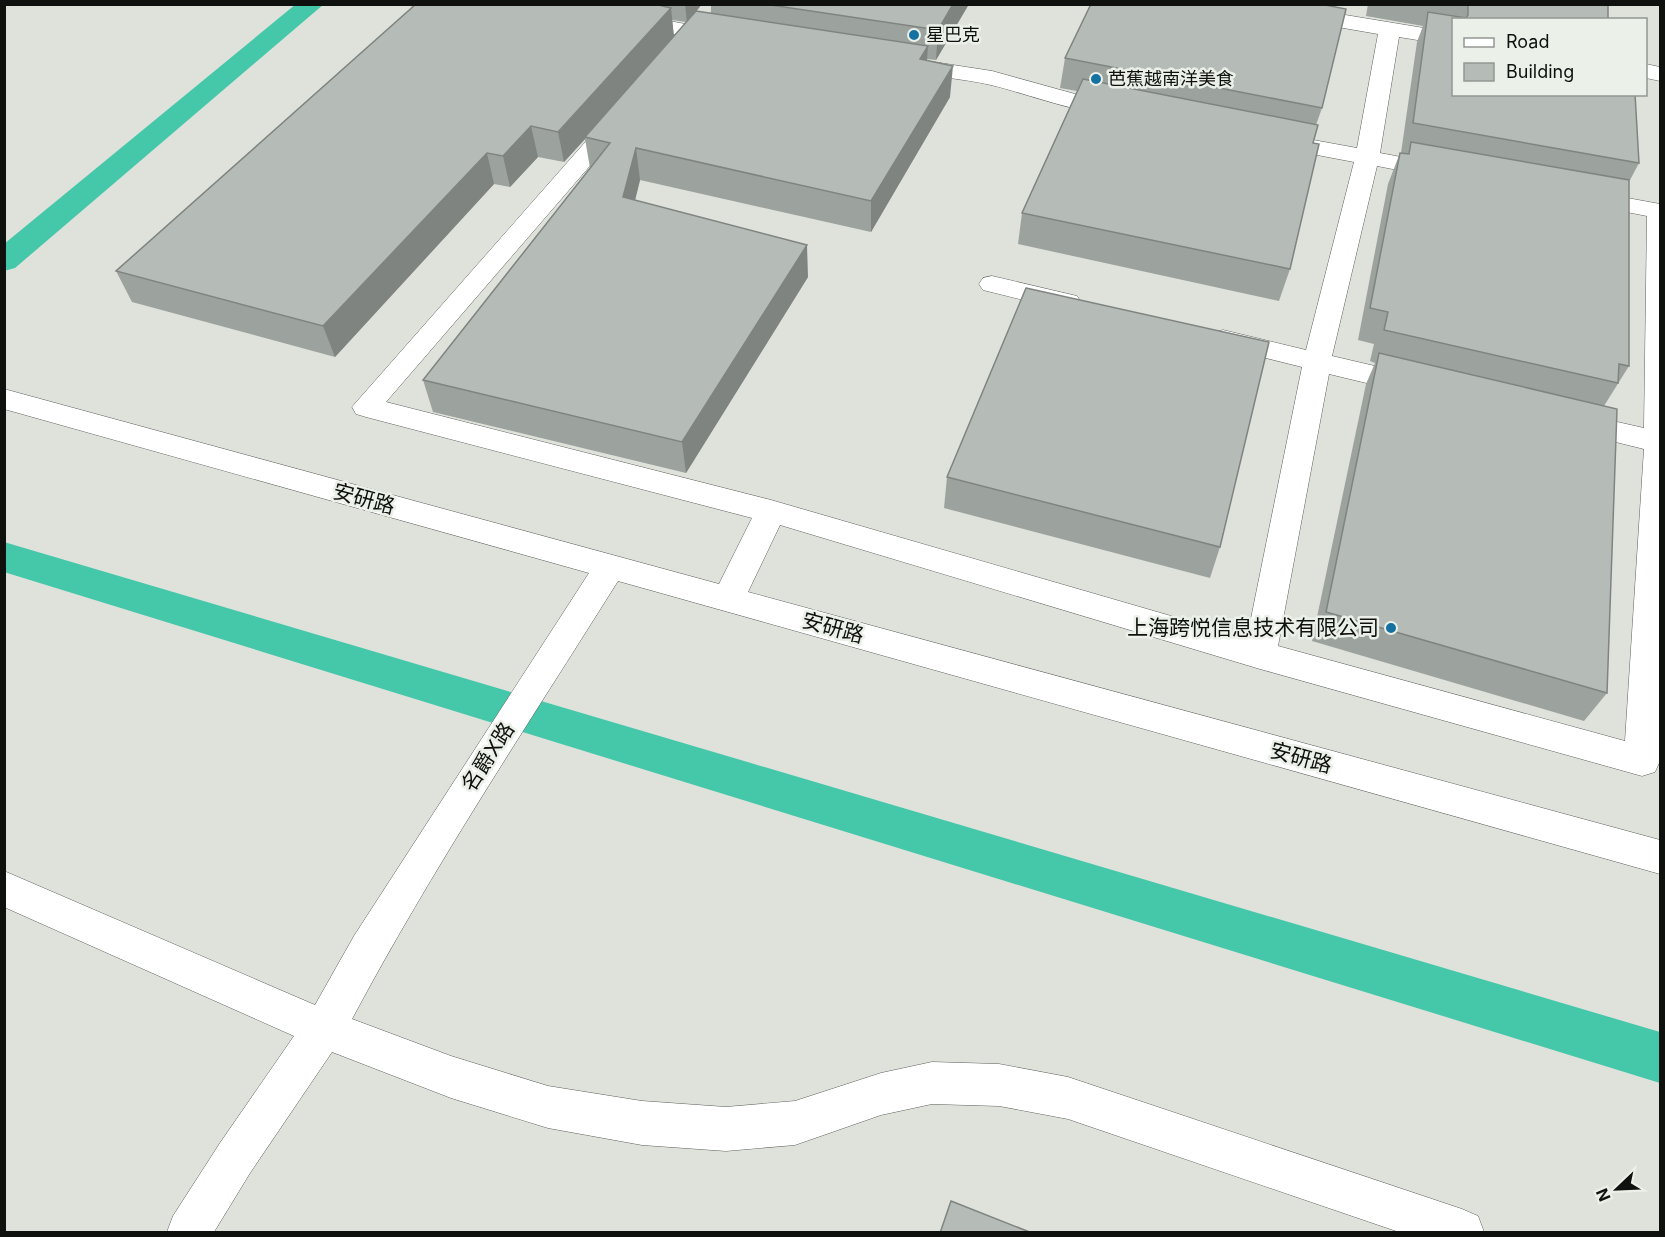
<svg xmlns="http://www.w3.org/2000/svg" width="1665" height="1237" font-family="Inter,'Noto Sans SC',sans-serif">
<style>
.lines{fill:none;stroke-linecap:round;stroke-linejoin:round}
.canal{fill:#45c7aa;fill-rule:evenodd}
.minor-casing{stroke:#5c605a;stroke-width:1}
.minor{fill:#fff;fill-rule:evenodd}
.wall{fill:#9ca29d;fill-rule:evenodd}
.shaded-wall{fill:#7f8480}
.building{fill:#b5bcb7;stroke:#7f8480;stroke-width:1.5}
.poi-dot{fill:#1572a0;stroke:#ebf0e9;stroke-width:2}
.labels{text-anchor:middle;stroke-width:5;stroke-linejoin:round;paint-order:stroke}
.far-poi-label{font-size:18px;fill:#0f110e;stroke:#ebf0e9;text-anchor:start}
.street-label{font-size:21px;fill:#0f110e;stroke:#ebf0e9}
.poi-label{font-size:21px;fill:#0f110e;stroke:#ebf0e9;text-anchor:end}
</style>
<rect width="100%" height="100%" fill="#dee2db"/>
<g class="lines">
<g class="canal">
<path d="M296,4H324L15,268L4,271V244Z"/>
<path d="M4,542L1660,1032V1083L4,572Z"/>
</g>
<defs>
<g id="minor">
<path d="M530,4H578L723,31L731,32L734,37L731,42L723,43L540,10L533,8Z"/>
<path d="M1229,4H1279L1454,33V46L1399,37L1380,153L1448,166L1451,171L1448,176L1439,178L1377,166L1332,356L1422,377L1426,384L1422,391L1412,394L1329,374L1278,646L1625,741L1644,449L1563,429L1558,422L1563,415L1573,412L1644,428L1647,216L1575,202L1572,197L1575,192L1584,190L1660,204V761L1655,772L1642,776L1260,669L780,525L748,592L1660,840V874L618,581C527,726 432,869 352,1019L451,1056L548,1086L642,1101L726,1107L795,1101L881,1073L932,1062L999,1064L1068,1077L1462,1209L1478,1216L1484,1232H1399L1068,1119L999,1106L932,1104L881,1115L795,1145L726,1151L642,1145L548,1128L451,1098L332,1052L250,1173L214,1232H167L173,1216L220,1143L294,1036L4,907V871L315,1005L354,936L589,573L4,409V389L719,584L752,518L366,417L356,414L352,407L610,114L618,112L626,114L630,119L626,124L386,402L771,500L1247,638L1302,367L1213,345L1209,339L1213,333L1223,330L1306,350L1354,162L1275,147L1267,145L1263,140L1267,135L1275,133L1357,148L1378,34L1239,10L1232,8Z"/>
<path d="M908,58L992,71L1075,94L1126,104L1129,109L1126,114C1099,121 1022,92 991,85C961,78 930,77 900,70L897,65L900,60Z"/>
<path d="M1646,64L1660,67V81L1646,78Z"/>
<path d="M992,276L1077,296L1081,302L1077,308L1068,311L983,290L979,284L983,278Z"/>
</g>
</defs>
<use href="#minor" class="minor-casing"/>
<use href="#minor" class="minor"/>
</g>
<g class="wall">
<path d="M416,4H702L696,11L711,13V4H969L936,60L927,59V61L950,97L871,232L640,180L635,200L808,277L686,473L433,412L423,380L590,168L585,139L564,162L538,157L510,187L494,184L335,357L132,302L116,271ZM672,20L686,22L674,37Z"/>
<path d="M1368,4H1608L1454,20L1639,163L1629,182V366L1604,406L1607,693L1584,721L1312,641L1366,384L1375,363L1370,361L1374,344L1358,340L1388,184L1400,153H1401L1417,42L1423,26L1366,16Z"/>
<path d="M1065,58L1322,108L1316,125L1290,269L1279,301L1018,244L1022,213L1077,91L1060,88Z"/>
<path d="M947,477L1220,547L1210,578L944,508Z"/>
</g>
<g class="shaded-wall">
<path d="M685,4H702L687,23Z"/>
<path d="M953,4H969L936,60L938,30Z"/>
<path d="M671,8L674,37L585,137V139L564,162L558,132Z"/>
<path d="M928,46L926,76L920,59Z"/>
<path d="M953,66L950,97L871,232V201Z"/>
<path d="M531,126L538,157L510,187L503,156Z"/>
<path d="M636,148L640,180L628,229L623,197Z"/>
<path d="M487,153L494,184L335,357L323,326Z"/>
<path d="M807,245L808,277L686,473L682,442Z"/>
</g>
<g class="building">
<path d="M416,4H654L671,8L558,132L531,126L503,156L487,153L323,326L116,271Z"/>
<path d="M764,4H953L938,30Z"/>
<path d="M1091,4H1320L1346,9L1322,108L1065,58Z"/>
<path d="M1468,4H1608V20H1454V94H1635L1639,163L1413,123L1428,12L1466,18L1468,15Z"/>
<path d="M696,11L928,46L920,59L953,66L871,201L636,148L623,197L807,245L682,442L423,380L610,143L585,137Z"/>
<path d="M1083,79L1318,125L1313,143L1319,144L1290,269L1022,213Z"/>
<path d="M1411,142L1629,180V366L1619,364L1618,383L1384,330L1388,312L1370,308L1400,153L1409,154Z"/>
<path d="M1026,288L1269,342L1220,547L947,477Z"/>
<path d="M1379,353L1617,409L1607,693L1326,612Z"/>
<path d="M951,1201L1032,1233H940Z"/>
</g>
<g class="poi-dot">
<circle cx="914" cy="35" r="6"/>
<circle cx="1096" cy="79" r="6"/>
<circle cx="1391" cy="628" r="6"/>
</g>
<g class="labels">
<g class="far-poi-label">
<text x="926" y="41">星巴克</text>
<text x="1108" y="85">芭蕉越南洋美食</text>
</g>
<g class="street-label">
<text transform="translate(364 499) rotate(15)" y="7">安研路</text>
<text transform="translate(833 628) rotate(15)" y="7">安研路</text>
<text transform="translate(488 757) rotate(-57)" y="7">名爵X路</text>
<text transform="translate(1301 758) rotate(15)" y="7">安研路</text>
</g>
<g class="poi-label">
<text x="1379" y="635">上海跨悦信息技术有限公司</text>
</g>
</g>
<rect width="1665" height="1237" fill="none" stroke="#0f110e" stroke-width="12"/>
<rect x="1452" y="18" width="195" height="78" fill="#ebf0e9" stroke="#939791" stroke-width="1.5"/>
<rect x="1464" y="38" width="30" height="9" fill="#ffffff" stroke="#939791" stroke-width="1.5"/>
<text x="1506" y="48" font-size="18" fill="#0f110e">Road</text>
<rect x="1464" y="63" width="30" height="18" fill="#b5bcb7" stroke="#939791" stroke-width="1.5"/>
<text x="1506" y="78" font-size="18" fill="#0f110e">Building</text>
<g transform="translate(1617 1189) rotate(247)" stroke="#ebf0e9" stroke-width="4.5" paint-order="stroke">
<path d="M0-4.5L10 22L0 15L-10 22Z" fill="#0f110e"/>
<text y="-9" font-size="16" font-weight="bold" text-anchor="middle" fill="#0f110e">N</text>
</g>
</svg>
